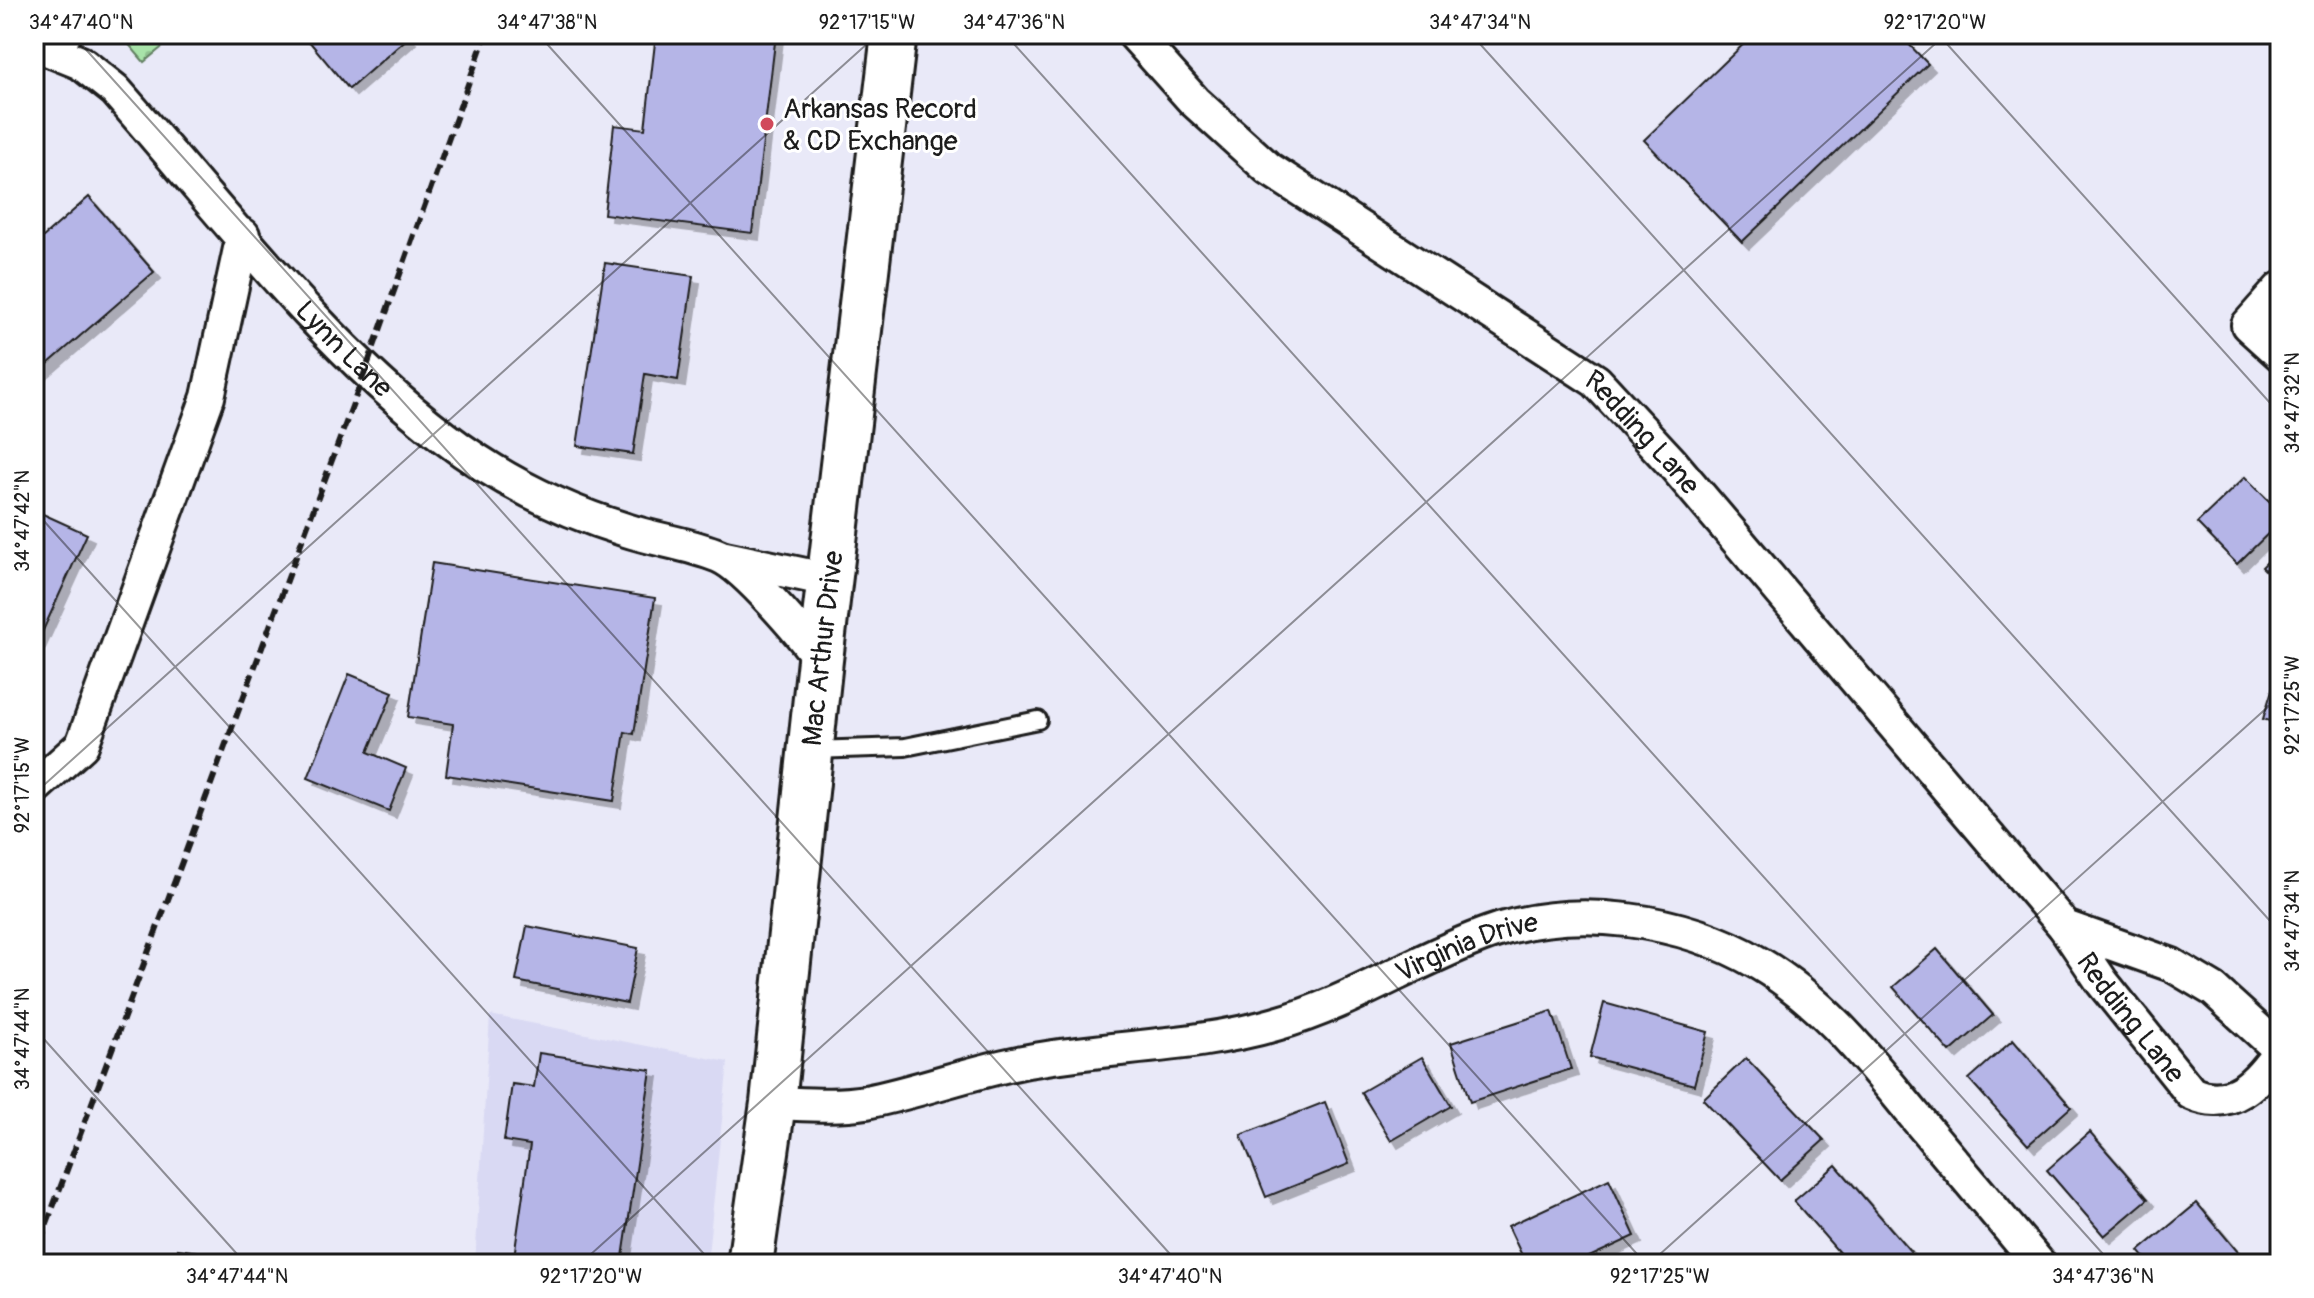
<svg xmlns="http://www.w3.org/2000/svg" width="2314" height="1298" font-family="Pangolin,sans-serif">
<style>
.built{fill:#d9d9f3}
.cemetery{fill:url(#cemetery-stones);stroke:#628062;stroke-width:2}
.building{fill:#b5b5e7;stroke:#1c1c1c;stroke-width:2;filter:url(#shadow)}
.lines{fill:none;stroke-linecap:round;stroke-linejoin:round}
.service-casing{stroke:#1c1c1c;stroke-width:22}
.minor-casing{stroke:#1c1c1c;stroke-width:38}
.primary-casing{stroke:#1c1c1c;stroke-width:50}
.service{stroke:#fff;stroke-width:16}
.minor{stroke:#fff;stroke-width:32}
.primary{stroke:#fff;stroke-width:44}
.rail{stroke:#1c1c1c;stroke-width:6;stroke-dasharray:12 6;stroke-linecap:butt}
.ticks{fill:none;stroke:#1c1c1c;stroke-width:2;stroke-opacity:0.45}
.poi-dot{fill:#d1495b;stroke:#fff;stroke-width:3}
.labels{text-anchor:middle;stroke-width:6;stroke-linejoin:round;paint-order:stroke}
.poi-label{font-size:28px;fill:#1c1c1c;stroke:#fff;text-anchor:start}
.street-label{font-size:28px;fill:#1c1c1c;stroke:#fff}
.neatline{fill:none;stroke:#1c1c1c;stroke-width:3}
.ticks-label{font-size:20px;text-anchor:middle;fill:#1c1c1c}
</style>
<defs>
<pattern id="cemetery-stones" width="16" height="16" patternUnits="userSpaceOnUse" patternTransform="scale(2)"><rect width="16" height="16" fill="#a8e3a9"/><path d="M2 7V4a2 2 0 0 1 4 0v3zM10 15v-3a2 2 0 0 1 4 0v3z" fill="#90c291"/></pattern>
<filter id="shadow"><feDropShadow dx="7" dy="7" stdDeviation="0" flood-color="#0004"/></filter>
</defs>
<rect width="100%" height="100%" fill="#e9e9f8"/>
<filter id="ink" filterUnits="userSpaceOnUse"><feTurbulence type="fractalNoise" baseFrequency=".0125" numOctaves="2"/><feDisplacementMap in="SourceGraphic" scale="16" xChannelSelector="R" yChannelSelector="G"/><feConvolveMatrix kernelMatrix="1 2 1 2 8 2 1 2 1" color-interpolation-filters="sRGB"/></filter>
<g filter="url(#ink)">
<path class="built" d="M490,1015L728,1062L707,1264H475Z"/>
<path class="cemetery" d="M120,34H178L144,62Z"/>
<g class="building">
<path d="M303,34H406L409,37L349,89Z"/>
<path d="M656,34H776L752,233L604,214L614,125L645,129Z"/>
<path d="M1754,34H1899L1928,64L1742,242L1644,140Z"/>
<path d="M89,197L154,272L34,376V245Z"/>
<path d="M605,263L693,276L678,380L645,374L633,454L577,446Z"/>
<path d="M2245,477L2280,512V522L2237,564L2197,523Z"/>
<path d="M34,510L87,534L34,650Z"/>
<path d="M2280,549V585L2262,567Z"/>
<path d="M432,563L655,598L634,734L625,732L614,801L446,775L453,724L408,717Z"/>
<path d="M349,674L393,692L368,752L406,768L389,811L308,778Z"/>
<path d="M2276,677L2280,678V724L2263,719Z"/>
<path d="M527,926L638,948L627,1003L516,981Z"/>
<path d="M1937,949L1993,1015L1950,1052L1893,987Z"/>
<path d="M1604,1003L1708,1032L1694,1085L1590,1057Z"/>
<path d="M1552,1011L1571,1069L1470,1102L1451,1043Z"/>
<path d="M2013,1040L2071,1107L2028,1145L1969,1079Z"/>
<path d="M539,1053L651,1070L622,1264H513L530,1145L504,1141L512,1084L534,1087Z"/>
<path d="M1422,1057L1451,1106L1391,1141L1361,1092Z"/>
<path d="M1746,1058L1824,1140L1780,1180L1703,1099Z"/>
<path d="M1325,1102L1349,1164L1266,1197L1241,1135Z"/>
<path d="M2090,1132L2148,1199L2104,1236L2047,1170Z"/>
<path d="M1836,1165L1911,1252L1897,1264H1849L1794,1201Z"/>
<path d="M1609,1179L1635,1236L1574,1264H1526L1508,1226Z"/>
<path d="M2197,1203L2248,1264H2150L2139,1251Z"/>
<path d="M178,1249L279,1264H176Z"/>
</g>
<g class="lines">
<defs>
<g id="service">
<path d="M61,55L74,34"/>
<path d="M811,750L905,747L1038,720"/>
</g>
<g id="minor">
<path id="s1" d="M1134,34L1194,101L1269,169L1596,381L1672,463L2065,927L2172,965L2214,990L2280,1050"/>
<path id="s2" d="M34,44L81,63L115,90C217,206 321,344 444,437C500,480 558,509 626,530C656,540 690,544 719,556C745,567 804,636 820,660"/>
<path d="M2280,289L2248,325L2280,354"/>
<path d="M725,558L829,580"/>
<path d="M34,788L82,745L208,397L243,235"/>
<path id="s3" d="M2065,927L2102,982L2191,1093C2232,1112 2259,1081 2280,1050"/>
<path id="s4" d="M773,1103C804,1104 835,1107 866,1102C923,1091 977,1069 1034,1060C1115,1046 1197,1047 1276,1024C1351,1003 1416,959 1489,933C1575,903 1682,918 1760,964C1824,1002 1868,1059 1914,1115C1956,1165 1997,1214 2039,1264"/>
</g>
<g id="primary">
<path id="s5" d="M750,1264L773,1103L820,660L894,34"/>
</g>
</defs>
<use href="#service" class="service-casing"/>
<use href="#minor" class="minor-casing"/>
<use href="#primary" class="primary-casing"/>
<use href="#service" class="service"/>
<use href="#minor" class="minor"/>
<use href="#primary" class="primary"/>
<path class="rail" d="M34,1258L366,369L486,34"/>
</g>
</g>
<path class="ticks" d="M72,34L1179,1264M538,34L1646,1264M1005,34L2112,1264M1471,34L2280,932M1938,34L2280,414M34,510L713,1264M34,794L878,34M34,1028L246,1264M580,1264L1946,34M1649,1264L2280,696"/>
<circle class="poi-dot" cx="767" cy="124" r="8"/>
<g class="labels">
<g class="poi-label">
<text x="783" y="118">Arkansas Record<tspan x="783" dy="32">&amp; CD Exchange</tspan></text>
</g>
<g class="street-label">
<text dy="10" stroke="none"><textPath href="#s2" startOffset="440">Lynn Lane</textPath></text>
<text dy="10" stroke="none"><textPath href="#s1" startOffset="650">Redding Lane</textPath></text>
<text dy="10" stroke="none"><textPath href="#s5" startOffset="620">Mac Arthur Drive</textPath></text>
<text dy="10" stroke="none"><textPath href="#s4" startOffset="718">Virginia Drive</textPath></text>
<text dy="10" stroke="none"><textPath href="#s3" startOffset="112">Redding Lane</textPath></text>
</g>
</g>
<rect width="2314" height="1298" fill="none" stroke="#fff" stroke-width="88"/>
<rect x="44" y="44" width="2226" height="1210" class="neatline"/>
<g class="ticks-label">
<text x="81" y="29">34°47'40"N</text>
<text x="547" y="29">34°47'38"N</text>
<text x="867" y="29">92°17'15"W</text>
<text x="1014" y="29">34°47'36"N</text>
<text x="1480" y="29">34°47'34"N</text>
<text x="1935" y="29">92°17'20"W</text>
<text transform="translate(2292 403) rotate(-90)" y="7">34°47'32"N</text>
<text transform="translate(22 521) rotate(-90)" y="7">34°47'42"N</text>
<text transform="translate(2292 705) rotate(-90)" y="7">92°17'25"W</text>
<text transform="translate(22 785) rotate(-90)" y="7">92°17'15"W</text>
<text transform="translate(2292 921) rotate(-90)" y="7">34°47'34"N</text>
<text transform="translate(22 1039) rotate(-90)" y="7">34°47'44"N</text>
<text x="237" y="1283">34°47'44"N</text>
<text x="591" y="1283">92°17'20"W</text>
<text x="1170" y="1283">34°47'40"N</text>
<text x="1660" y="1283">92°17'25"W</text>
<text x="2103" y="1283">34°47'36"N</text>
</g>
</svg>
